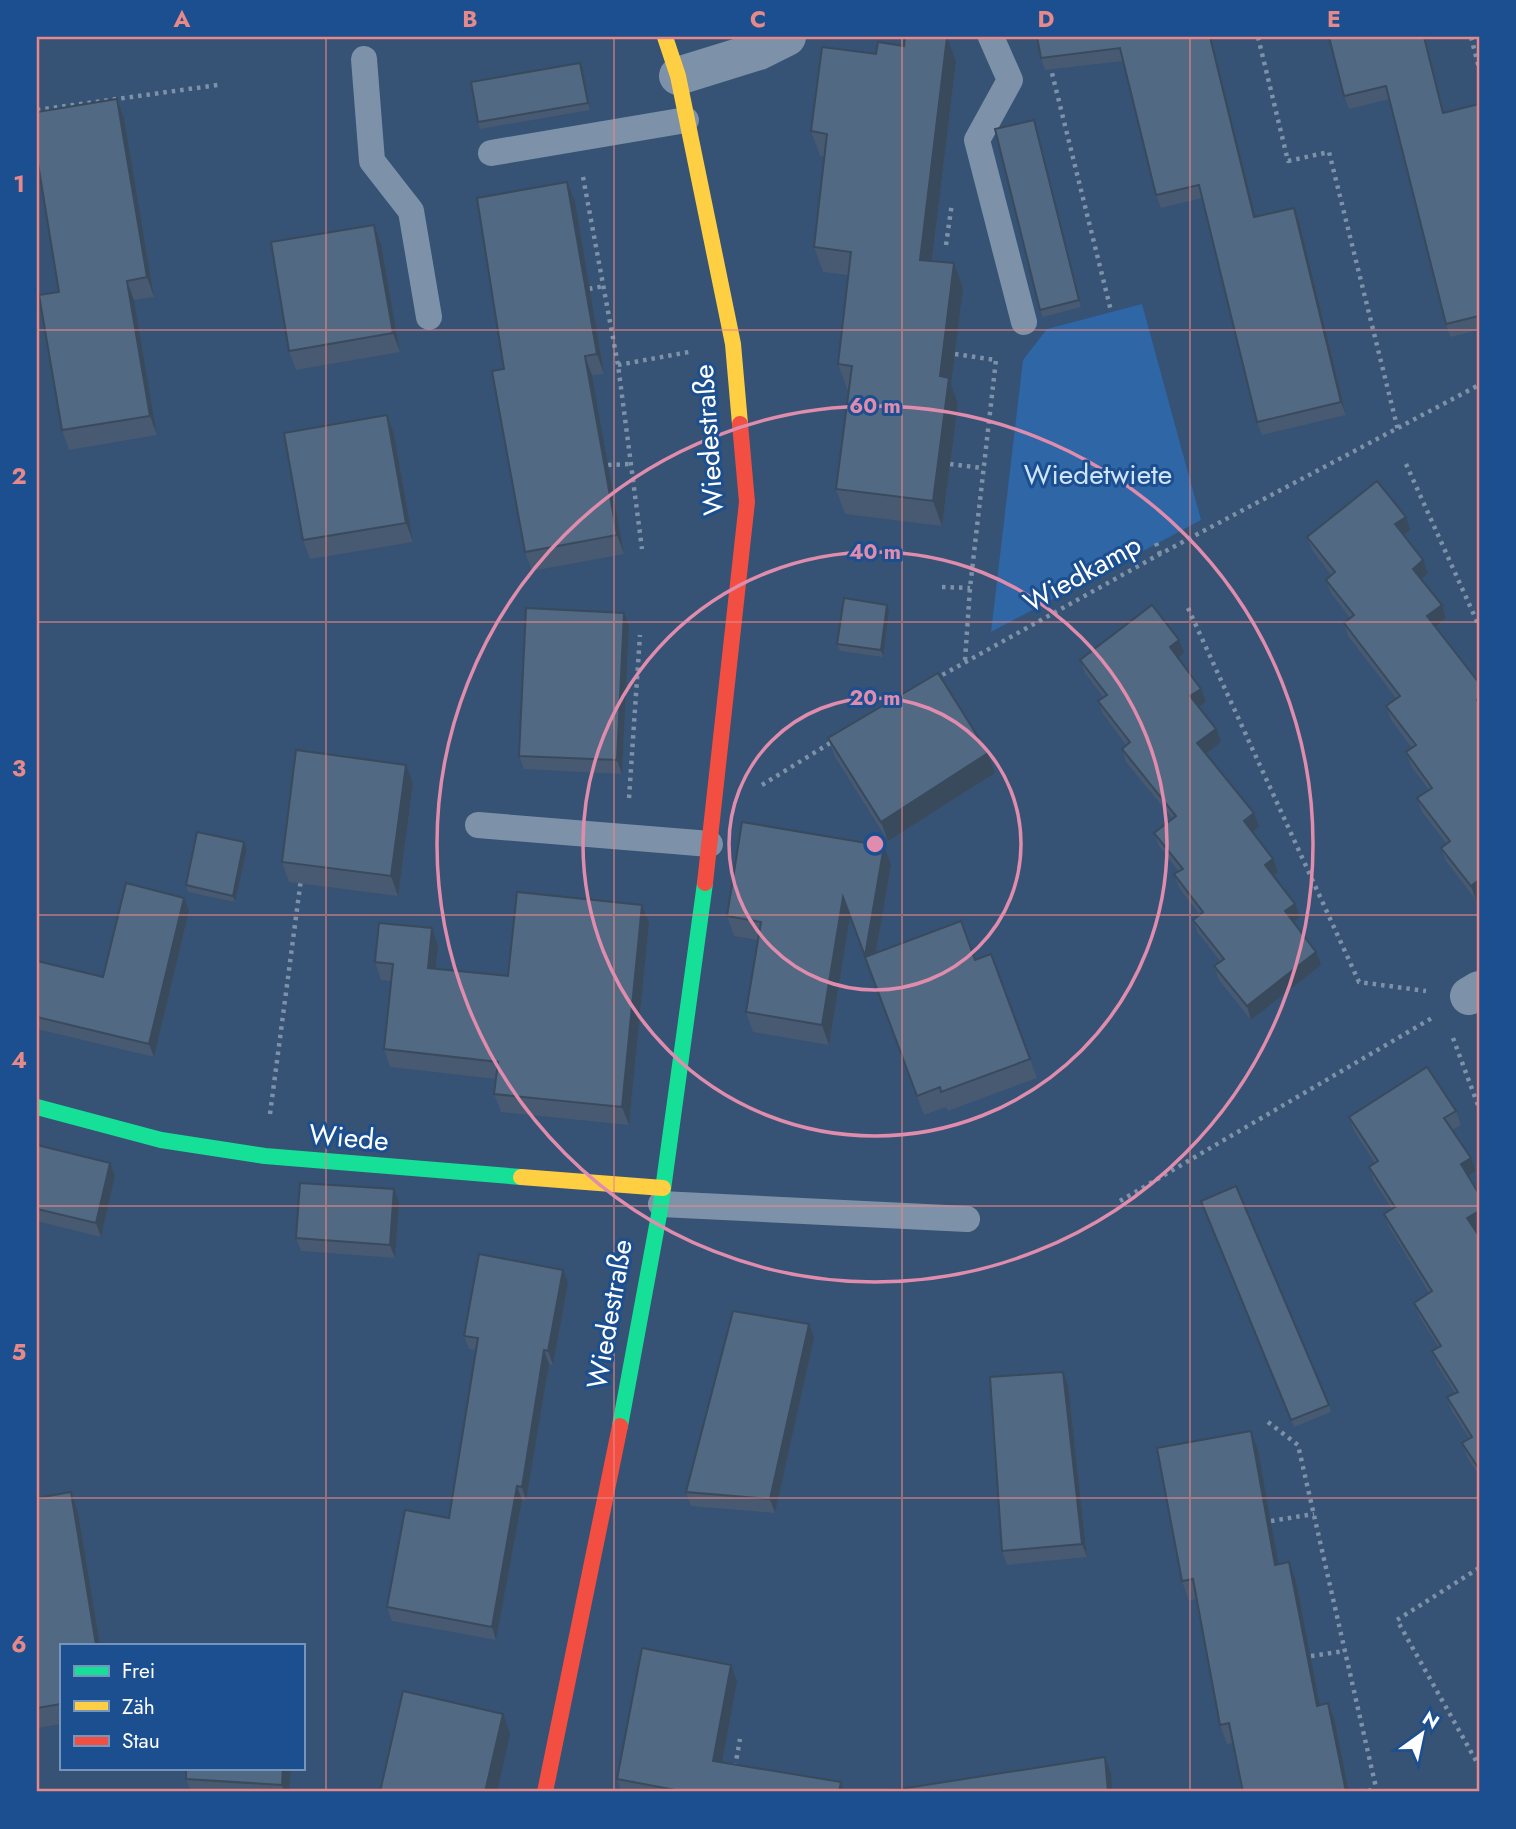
<svg xmlns="http://www.w3.org/2000/svg" width="1516" height="1829" font-family="Jost,sans-serif">
<style>
.green{fill:#2f66a5}
.lines{fill:none;stroke-linecap:round;stroke-linejoin:round}
.path{stroke:#7d92a8;stroke-width:4.5;stroke-dasharray:3.5 5;stroke-linecap:butt}
.lane{stroke:#7d92a8;stroke-width:26}
.street{stroke:#7d92a8;stroke-width:38}
.fast{stroke:#16e098;stroke-width:16}
.slow{stroke:#ffcf43;stroke-width:16}
.jam{stroke:#f24e42;stroke-width:16}
.wall{fill:#475a72}
.shaded-wall{fill:#394a5c}
.building{fill:#526984;stroke:#394a5c;stroke-width:2}
.grid{fill:none;stroke:#e88989;stroke-width:2;stroke-opacity:0.55}
.ring{fill:none;stroke:#e08cad;stroke-width:3.5}
.labels{text-anchor:middle;stroke-width:6;stroke-linejoin:round;paint-order:stroke}
.street-label{font-size:28px;fill:#fff;stroke:#1b4f8f}
.park-label{font-size:28px;fill:#cfe3fa;stroke:#1b4f8f}
.centre{fill:#e08cad;stroke:#1b4f8f;stroke-width:3.5}
.ring-label{font-size:21px;text-anchor:middle;font-weight:bold;fill:#e08cad;stroke:#1b4f8f;stroke-width:6;stroke-linejoin:round;paint-order:stroke}
.neatline{fill:none;stroke:#e88989;stroke-width:2.5}
.grid-label{font-size:23px;text-anchor:middle;font-weight:bold;fill:#e88989}
</style>
<rect width="100%" height="100%" fill="#365274"/>
<path class="green" d="M1142,304L1201,520L991,632L1023,360L1047,329Z"/>
<g class="lines">
<g class="path">
<path d="M1258,37L1288,161L1329,152L1398,430"/>
<path d="M1471,37L1479,68"/>
<path d="M1050,65L1111,311"/>
<path d="M37,110L218,85"/>
<path d="M583,177L618,365L642,549"/>
<path d="M946,245L952,203"/>
<path d="M589,289L604,286"/>
<path d="M955,354L996,360L970,588L965,660"/>
<path d="M618,365L689,352"/>
<path d="M950,464L982,468"/>
<path d="M1406,464L1479,626"/>
<path d="M608,465L631,464"/>
<path d="M1156,543L1160,554"/>
<path d="M942,587L970,588"/>
<path d="M1188,608L1359,982L1426,991"/>
<path d="M935,679L1160,554L1479,385"/>
<path d="M762,785L835,740"/>
<path d="M629,798L640,635"/>
<path d="M1453,1038L1479,1108"/>
<path d="M270,1114L301,879"/>
<path d="M1120,1201L1432,1018"/>
<path d="M1268,1422L1298,1445L1377,1792"/>
<path d="M1271,1521L1314,1514"/>
<path d="M1479,1568L1397,1620L1479,1766"/>
<path d="M1311,1656L1345,1651"/>
<path d="M735,1767L740,1739"/>
<path d="M1351,1792L1376,1790"/>
</g>
<g class="lane">
<path d="M991,37L1010,80L977,140L1024,322"/>
<path d="M364,59L372,161L411,211L429,317"/>
<path d="M491,153L686,120"/>
<path d="M478,825L710,844"/>
<path d="M661,1204L967,1219"/>
</g>
<g class="street">
<path d="M678,76L759,51L787,37"/>
<path d="M1469,996L1479,990"/>
</g>
<g class="fast">
<path d="M37,1107L161,1140L265,1156L521,1177"/>
<path d="M620,1426L661,1204L705,883"/>
</g>
<g class="slow">
<path d="M665,37L678,76L733,344L740,424"/>
<path d="M521,1177L663,1188"/>
</g>
<g class="jam">
<path d="M705,883L747,502L740,424"/>
<path d="M545,1792L620,1426"/>
</g>
</g>
<g class="wall">
<path d="M1037,37H1211L1256,217L1294,208L1299,221L1346,415L1262,435L1257,422L1202,198L1161,208L1156,195L1123,61L1045,70L1041,58Z"/>
<path d="M1329,37H1425L1444,113L1479,104V330L1450,337L1446,324L1389,99L1349,109L1344,96Z"/>
<path d="M876,54L956,62L932,261L954,263L963,288L951,385L958,403L942,526L845,514L836,489L849,389H847L838,364L848,275L823,272L814,247L824,157L820,156L811,131Z"/>
<path d="M580,63L583,70L590,110L480,129L478,122Z"/>
<path d="M117,99L124,118L154,297L134,300L157,435L69,450L62,430L59,292Z"/>
<path d="M1034,120L1081,307L1043,317L1040,310Z"/>
<path d="M567,182L575,201L604,374L592,375L624,554L532,571L525,552L504,369Z"/>
<path d="M374,225L381,244L400,352L296,370L289,351Z"/>
<path d="M387,415L394,434L413,542L310,559L303,540Z"/>
<path d="M1410,530L1403,535L1423,560L1428,573L1421,579L1442,605L1446,618L1436,627L1476,900L1446,861L1441,848L1446,843L1422,812L1417,798L1429,790L1411,766L1406,752L1412,748L1391,720L1386,706L1396,698L1348,636L1344,623L1350,618L1331,593L1326,580L1331,575L1312,550L1307,537Z"/>
<path d="M887,605L889,612L883,657L840,651L837,644Z"/>
<path d="M629,626L622,774L524,769L519,756Z"/>
<path d="M1184,653L1178,658L1201,689L1206,702L1199,707L1221,742L1206,754L1259,827L1252,832L1273,859L1278,872L1273,876L1300,917L1293,922L1321,965L1251,1020L1219,980L1214,966L1220,961L1198,933L1193,920L1200,915L1179,888L1174,874L1179,872L1159,846L1154,833L1172,818L1126,762L1122,749L1126,745L1103,714L1098,701L1103,697L1085,673L1080,660Z"/>
<path d="M828,738L988,753L995,773L888,841L835,757Z"/>
<path d="M413,784L398,896L289,882L282,862Z"/>
<path d="M247,849L235,902L188,892L186,885Z"/>
<path d="M891,865L876,953L975,960L991,954L1037,1078L948,1111L946,1107L924,1115L850,917L829,1045L753,1032L746,1012L758,940L734,936L727,916Z"/>
<path d="M642,905L649,923L629,1125L501,1112L494,1094L496,1079L390,1067L384,1049L391,981L381,980L375,962L438,946L436,969L508,976Z"/>
<path d="M189,911L154,1057L37,1029V961L103,977Z"/>
<path d="M1456,1111L1461,1125L1452,1130L1471,1158L1476,1171L1468,1176L1479,1194V1227L1475,1230L1479,1236V1475L1467,1457L1462,1443L1469,1438L1452,1411L1447,1397L1455,1393L1437,1365L1432,1351L1439,1348L1419,1316L1414,1303L1429,1293L1389,1227L1384,1214L1392,1209L1374,1181L1369,1167L1375,1163L1354,1131L1349,1117Z"/>
<path d="M37,1145L115,1176L101,1237L37,1221Z"/>
<path d="M1201,1201L1329,1405L1331,1412L1294,1427Z"/>
<path d="M399,1203L395,1258L301,1251L296,1238Z"/>
<path d="M568,1283L553,1365L549,1364L526,1501L522,1500L496,1640L392,1621L387,1607L449,1518L476,1350L469,1349L464,1336Z"/>
<path d="M814,1338L775,1513L691,1506L686,1492Z"/>
<path d="M1063,1372L1068,1385L1087,1557L1007,1565L1002,1551Z"/>
<path d="M1251,1431L1258,1450L1278,1564L1296,1581L1320,1705L1335,1722L1349,1792H1243L1233,1743L1227,1744L1220,1725L1196,1599L1189,1601L1182,1581Z"/>
<path d="M71,1492L78,1512L100,1645H61V1724L37,1728V1498Z"/>
<path d="M737,1682L722,1762L841,1782L845,1792H621L617,1779Z"/>
<path d="M291,1768L289,1792H191L186,1779Z"/>
</g>
<g class="shaded-wall">
<path d="M947,37L956,62L929,284L920,260Z"/>
<path d="M1210,37H1211L1259,230L1254,217Z"/>
<path d="M1424,37H1425L1447,126L1443,113Z"/>
<path d="M580,63L583,70L590,110L588,103Z"/>
<path d="M117,99L124,118L154,297L147,277Z"/>
<path d="M1034,120L1036,127L1081,307L1079,300Z"/>
<path d="M567,182L575,201L604,374L597,354Z"/>
<path d="M1294,208L1299,221L1346,415L1341,402Z"/>
<path d="M374,225L381,244L400,352L393,333Z"/>
<path d="M954,263L963,288L951,385L958,403L942,526L933,501L940,376Z"/>
<path d="M127,281L134,300L157,435L150,416Z"/>
<path d="M585,356L592,375L624,554L617,535Z"/>
<path d="M387,415L394,434L413,542L406,523Z"/>
<path d="M1406,517L1410,530L1400,538L1395,524Z"/>
<path d="M1423,560L1428,573L1418,582L1413,569Z"/>
<path d="M887,605L889,612L883,657L881,650Z"/>
<path d="M1442,605L1446,618L1432,630L1427,616Z"/>
<path d="M624,613L629,626L622,774L617,760Z"/>
<path d="M1179,640L1184,653L1174,661L1170,647Z"/>
<path d="M1201,689L1206,702L1195,710L1190,696Z"/>
<path d="M1216,729L1221,742L1202,757L1197,743Z"/>
<path d="M988,753L995,773L888,841L881,822Z"/>
<path d="M406,765L413,784L398,896L391,876Z"/>
<path d="M1254,813L1259,827L1249,834L1244,821Z"/>
<path d="M244,842L247,849L235,902L233,896Z"/>
<path d="M884,846L891,865L872,975L865,956Z"/>
<path d="M1273,859L1278,872L1270,878L1265,865Z"/>
<path d="M1479,880V897L1476,900L1471,886Z"/>
<path d="M843,897L850,917L829,1045L822,1025Z"/>
<path d="M184,898L189,911L154,1057L149,1044Z"/>
<path d="M1295,904L1300,917L1290,925L1285,911Z"/>
<path d="M642,905L649,923L629,1125L622,1107Z"/>
<path d="M432,928L438,946L434,985L428,968Z"/>
<path d="M1316,952L1321,965L1251,1020L1247,1006Z"/>
<path d="M1471,1158L1476,1171L1466,1177L1461,1164Z"/>
<path d="M110,1163L115,1176L101,1237L96,1223Z"/>
<path d="M394,1189L399,1203L395,1258L390,1245Z"/>
<path d="M1479,1211V1227L1472,1232L1467,1218Z"/>
<path d="M563,1270L568,1283L553,1365L548,1351Z"/>
<path d="M809,1324L814,1338L775,1513L770,1499Z"/>
<path d="M544,1350L549,1364L526,1501L522,1487Z"/>
<path d="M1063,1372L1068,1385L1087,1557L1082,1544Z"/>
<path d="M1251,1431L1258,1450L1282,1584L1275,1565Z"/>
<path d="M517,1486L522,1500L496,1640L492,1627Z"/>
<path d="M71,1492L78,1512L100,1645H96Z"/>
<path d="M1289,1562L1296,1581L1324,1726L1317,1706Z"/>
<path d="M731,1665L737,1682L719,1778L713,1761Z"/>
<path d="M1328,1703L1335,1722L1349,1792H1346Z"/>
<path d="M503,1714L510,1734L497,1792H485Z"/>
<path d="M1105,1757L1111,1774L1112,1792H1108Z"/>
<path d="M283,1768H291L289,1792H284L282,1785Z"/>
<path d="M841,1782L845,1792H839Z"/>
</g>
<g class="building">
<path d="M905,37H947L920,260L954,263L940,376L949,378L933,501L836,489L852,366L838,364L851,252L814,247L827,134L811,131L822,47L876,54L878,42L904,46Z"/>
<path d="M1037,37H1210L1254,217L1294,208L1341,402L1257,422L1199,185L1156,195L1120,48L1041,58Z"/>
<path d="M1329,37H1424L1443,113L1479,104V316L1446,324L1386,86L1344,96Z"/>
<path d="M580,63L588,103L478,122L471,82Z"/>
<path d="M117,99L147,277L127,281L150,416L62,430L39,295L59,292L37,157V112Z"/>
<path d="M1034,120L1079,300L1040,310L995,129Z"/>
<path d="M567,182L597,354L585,356L617,535L525,552L492,371L504,369L477,198Z"/>
<path d="M374,225L393,333L289,351L271,242Z"/>
<path d="M387,415L406,523L303,540L284,433Z"/>
<path d="M1377,481L1406,517L1395,524L1423,560L1413,569L1442,605L1427,616L1479,683V698L1477,700L1479,704V880L1471,886L1441,848L1450,841L1417,798L1432,788L1406,752L1416,745L1386,706L1400,696L1344,623L1354,615L1326,580L1335,572L1307,537Z"/>
<path d="M844,598L887,605L881,650L837,644Z"/>
<path d="M1152,605L1179,640L1170,647L1201,689L1190,696L1216,729L1197,743L1254,813L1244,821L1273,859L1265,865L1295,904L1285,911L1316,952L1247,1006L1214,966L1224,959L1193,920L1203,912L1174,874L1183,869L1154,833L1176,816L1122,749L1130,742L1098,701L1107,695L1080,660Z"/>
<path d="M526,608L624,613L617,760L519,756Z"/>
<path d="M938,673L988,753L881,822L828,738Z"/>
<path d="M296,750L406,765L391,876L282,862Z"/>
<path d="M742,822L884,846L865,956L843,897L822,1025L746,1012L761,922L727,916Z"/>
<path d="M197,832L244,842L233,896L186,885Z"/>
<path d="M126,883L184,898L149,1044L37,1017V961L103,977Z"/>
<path d="M517,892L642,905L622,1107L494,1094L498,1062L384,1049L393,964L375,962L379,923L432,928L428,968L508,976Z"/>
<path d="M961,921L975,960L991,954L1030,1059L941,1092L940,1087L917,1096L865,957Z"/>
<path d="M1427,1067L1456,1111L1444,1118L1471,1158L1461,1164L1479,1194V1211L1467,1218L1479,1236V1469L1462,1443L1472,1437L1447,1397L1458,1392L1432,1351L1441,1346L1414,1303L1432,1291L1384,1214L1395,1207L1369,1167L1378,1161L1349,1117Z"/>
<path d="M37,1145L110,1163L96,1223L37,1209Z"/>
<path d="M300,1183L394,1189L390,1245L296,1238Z"/>
<path d="M1236,1186L1329,1405L1291,1420L1201,1201Z"/>
<path d="M479,1254L563,1270L548,1351L544,1350L522,1487L517,1486L492,1627L387,1607L405,1510L449,1518L478,1338L464,1336Z"/>
<path d="M733,1311L809,1324L770,1499L686,1492Z"/>
<path d="M1063,1372L1082,1544L1002,1551L990,1377Z"/>
<path d="M1251,1431L1275,1565L1289,1562L1317,1706L1328,1703L1346,1792H1243L1229,1723L1220,1725L1193,1579L1182,1581L1157,1448Z"/>
<path d="M71,1492L96,1645H61V1704L37,1708V1498Z"/>
<path d="M642,1648L731,1665L713,1761L841,1782L839,1792H681V1791L617,1779Z"/>
<path d="M403,1691L503,1714L485,1792H380Z"/>
<path d="M1105,1757L1108,1792H881Z"/>
<path d="M186,1768H283L282,1785L186,1779Z"/>
</g>
<path class="grid" d="M326,37V1792M614,37V1792M902,37V1792M1190,37V1792M37,330H1479M37,622H1479M37,915H1479M37,1206H1479M37,1498H1479"/>
<g class="ring">
<circle cx="875" cy="844" r="146"/>
<circle cx="875" cy="844" r="292"/>
<circle cx="875" cy="844" r="438"/>
</g>
<g class="labels">
<g class="street-label">
<text transform="translate(708 440) rotate(-94)" y="10">Wiedestraße</text>
<text transform="translate(1082 573) rotate(-29)" y="10">Wiedkamp</text>
<text transform="translate(349 1137) rotate(5)" y="10">Wiede</text>
<text transform="translate(609 1314) rotate(-80)" y="10">Wiedestraße</text>
</g>
<g class="park-label">
<text x="1098" y="484">Wiedetwiete</text>
</g>
</g>
<circle cx="875" cy="844" r="10" class="centre"/>
<g class="ring-label">
<text x="875" y="413">60 m</text>
<text x="875" y="559">40 m</text>
<text x="875" y="705">20 m</text>
</g>
<rect width="1516" height="1829" fill="none" stroke="#1b4f8f" stroke-width="77"/>
<rect x="60" y="1644" width="245" height="126" fill="#1b4f8f" stroke="#7695bc" stroke-width="2"/>
<rect x="74" y="1666" width="35" height="10" fill="#16e098" stroke="#7695bc" stroke-width="2"/>
<text x="122" y="1678" font-size="21" fill="#ffffff">Frei</text>
<rect x="74" y="1701" width="35" height="10" fill="#ffcf43" stroke="#7695bc" stroke-width="2"/>
<text x="122" y="1714" font-size="21" fill="#ffffff">Zäh</text>
<rect x="74" y="1736" width="35" height="10" fill="#f24e42" stroke="#7695bc" stroke-width="2"/>
<text x="122" y="1748" font-size="21" fill="#ffffff">Stau</text>
<g transform="translate(1422 1734) rotate(33)" stroke="#1b4f8f" stroke-width="5" paint-order="stroke">
<path d="M0-5L12 26L0 18L-12 26Z" fill="#ffffff"/>
<text y="-10" font-size="19" font-weight="bold" text-anchor="middle" fill="#ffffff">N</text>
</g>
<rect x="38" y="38" width="1440" height="1752" class="neatline"/>
<g class="grid-label">
<text x="182" y="27">A</text>
<text x="470" y="27">B</text>
<text x="758" y="27">C</text>
<text x="1046" y="27">D</text>
<text x="1334" y="27">E</text>
<text x="19" y="192">1</text>
<text x="19" y="484">2</text>
<text x="19" y="776">3</text>
<text x="19" y="1068">4</text>
<text x="19" y="1360">5</text>
<text x="19" y="1652">6</text>
</g>
</svg>
